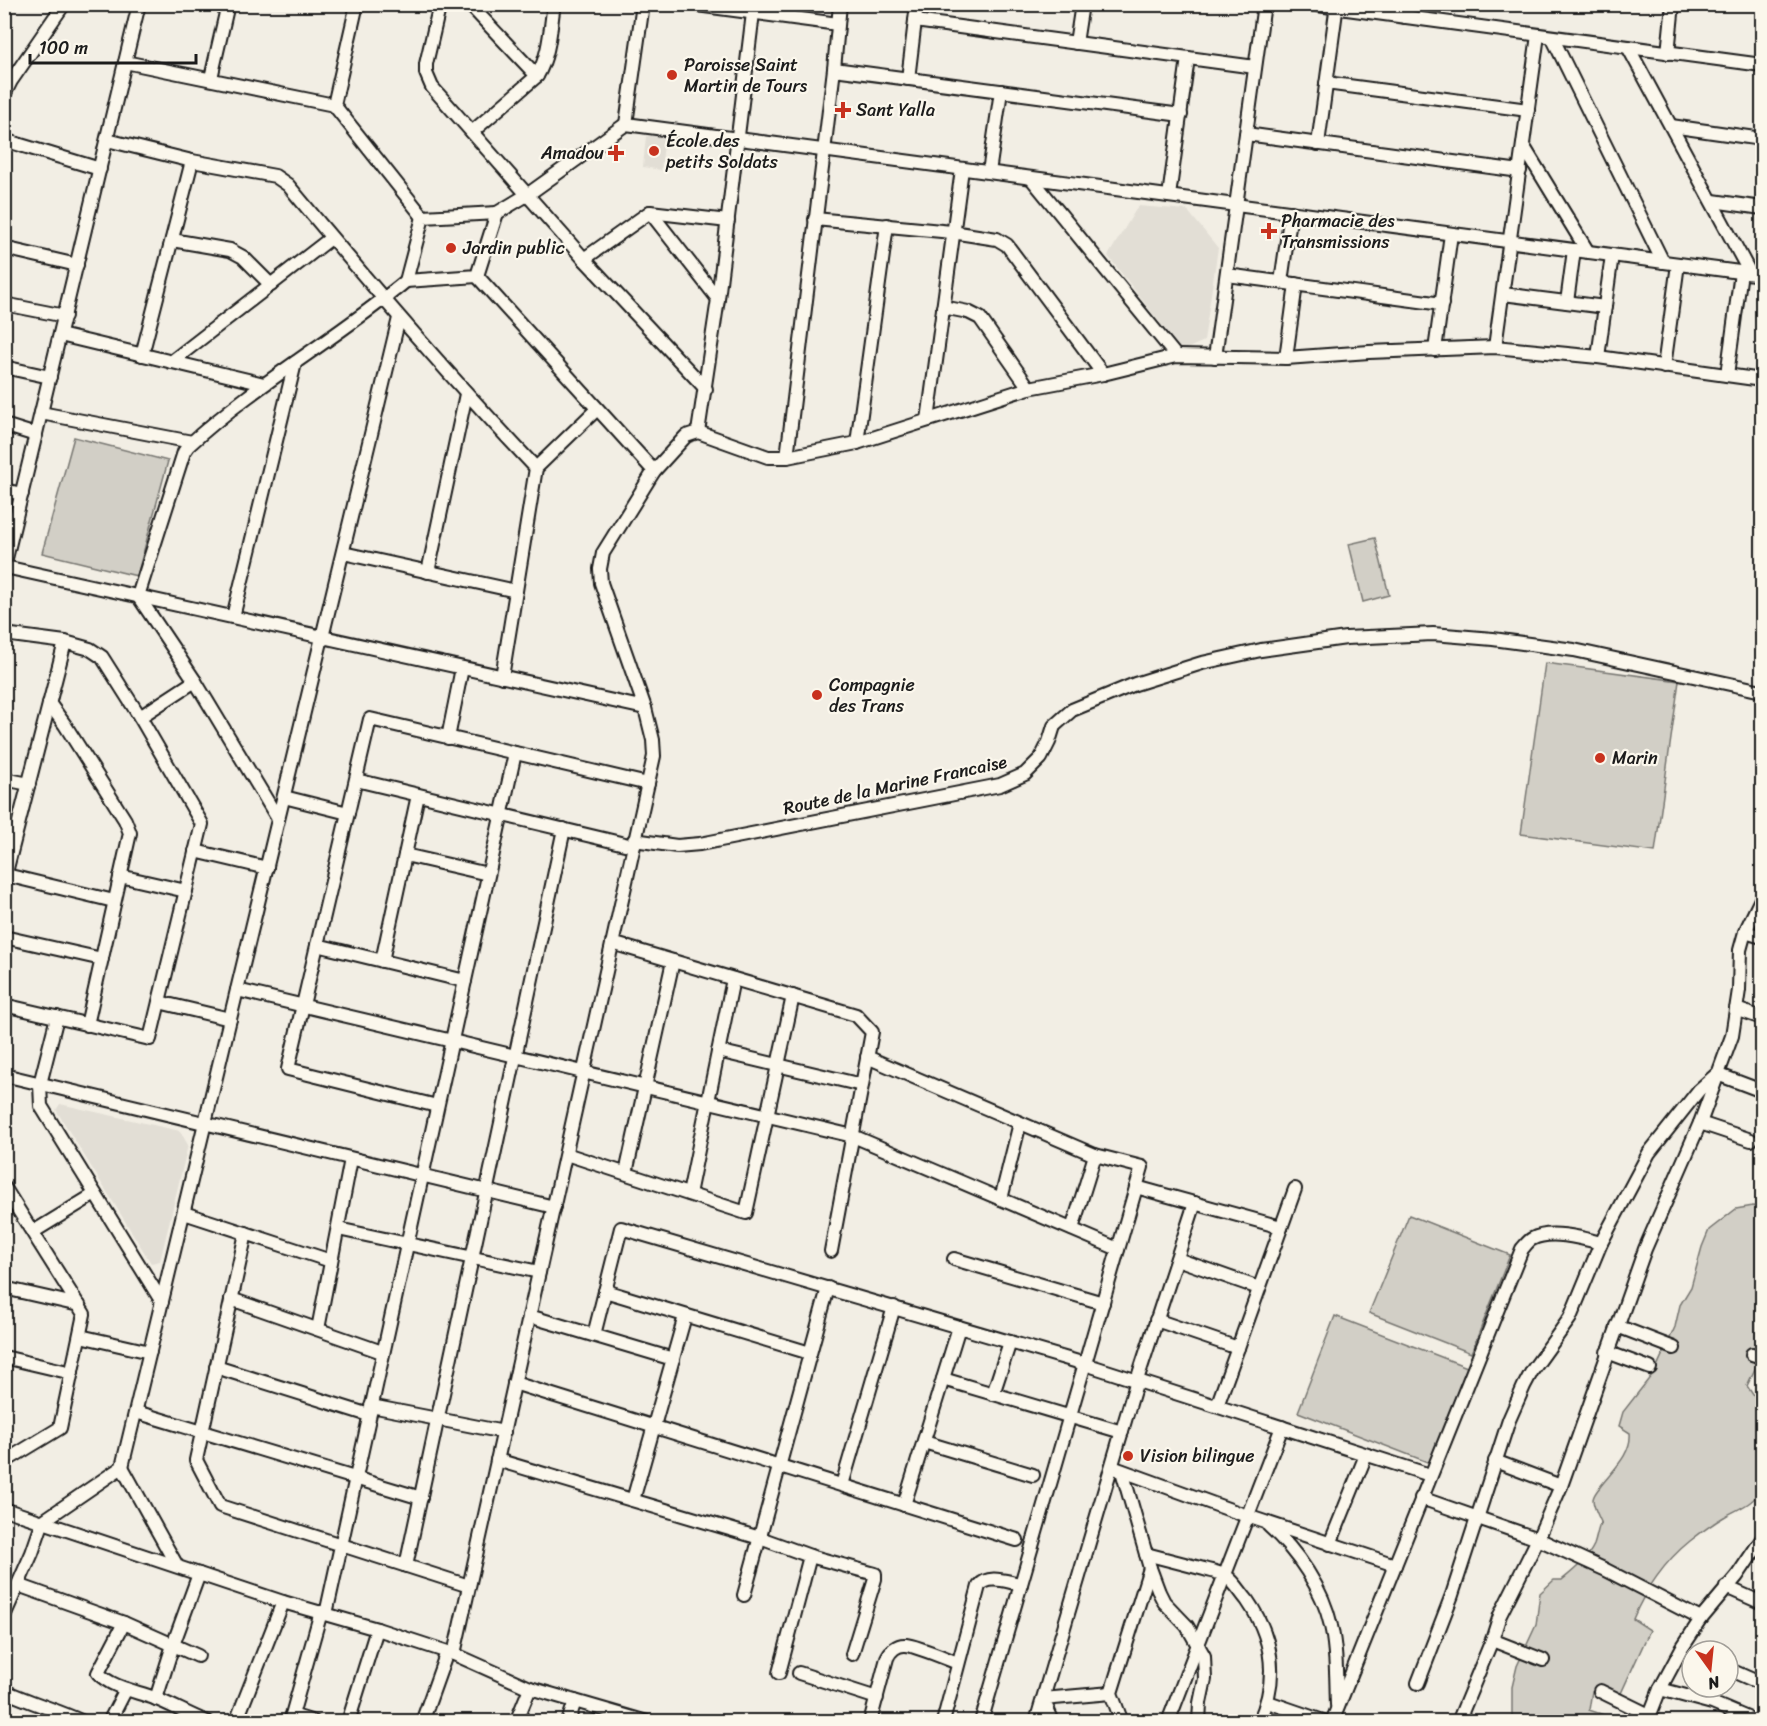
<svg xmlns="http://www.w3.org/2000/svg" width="1767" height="1726" font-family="Sriracha,sans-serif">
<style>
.built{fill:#e2ded5}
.green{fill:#d2cfc6;stroke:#777671;stroke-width:1.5}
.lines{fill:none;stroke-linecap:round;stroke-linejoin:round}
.minor-casing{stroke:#1c1c1c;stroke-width:16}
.minor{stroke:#fbf7ec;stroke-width:12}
.poi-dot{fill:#c8321e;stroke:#fbf7ec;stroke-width:2}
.labels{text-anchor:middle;stroke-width:4.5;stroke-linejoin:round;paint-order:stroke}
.poi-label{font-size:18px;fill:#1c1c1c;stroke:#fbf7ec;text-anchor:start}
.street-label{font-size:18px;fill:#1c1c1c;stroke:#fbf7ec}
</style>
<rect width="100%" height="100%" fill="#f2eee4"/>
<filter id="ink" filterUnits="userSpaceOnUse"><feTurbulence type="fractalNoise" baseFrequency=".0167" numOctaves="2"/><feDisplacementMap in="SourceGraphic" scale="12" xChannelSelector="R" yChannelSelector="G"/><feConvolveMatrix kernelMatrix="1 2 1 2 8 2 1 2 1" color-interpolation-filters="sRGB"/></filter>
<g filter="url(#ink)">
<g class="built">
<path d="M646,136H665L661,170L643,167Z"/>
<path d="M1138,206L1187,210L1218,248L1204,341L1182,351L1108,256Z"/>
<path d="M60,1104L180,1131L188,1145L160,1261L151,1263L56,1110Z"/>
</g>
<g class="green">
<path d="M74,437L168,461L137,576L42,553Z"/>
<path d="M1375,538L1389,595L1363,602L1349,544Z"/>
<path d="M1545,663L1679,681L1655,852L1521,834Z"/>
<path d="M1753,1206L1762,1210V1354L1747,1386L1762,1408V1487C1755,1504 1739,1508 1724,1517C1712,1524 1700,1533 1690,1541C1665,1561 1645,1590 1633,1619L1650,1630L1617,1702L1592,1691L1589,1710L1616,1719V1721L1512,1722V1687L1517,1666L1536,1625L1540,1593L1554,1580H1562C1574,1570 1587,1560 1594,1545C1597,1537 1597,1530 1601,1522C1598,1515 1593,1507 1593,1499C1594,1494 1597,1491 1600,1487C1612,1471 1632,1454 1630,1433L1619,1426L1623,1412L1655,1371L1675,1327L1680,1305L1691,1287L1702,1247L1709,1230L1736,1209Z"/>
<path d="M1409,1215L1510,1255L1471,1353L1369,1313Z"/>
<path d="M1335,1316L1467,1367L1430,1463L1298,1412Z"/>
</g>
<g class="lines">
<defs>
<g id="minor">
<path d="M357,4L334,105L423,217"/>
<path d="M440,4L426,64V73L432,87L584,259L706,389"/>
<path d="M469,4L537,76"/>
<path d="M689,4L838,24"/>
<path d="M1310,4L1762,65"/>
<path d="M1405,17L1408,4"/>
<path d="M915,21L1255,67"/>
<path d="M1552,37L1663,262"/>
<path d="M1076,43L1082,4"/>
<path d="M1628,47L1750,273"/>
<path d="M1668,53L1673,4"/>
<path d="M125,62L334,105"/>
<path d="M834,69L1181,115"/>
<path d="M211,78L228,4"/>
<path d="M908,79L917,4"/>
<path d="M1326,83L1528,110"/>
<path d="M4,95L11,81L64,4"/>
<path d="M626,124L643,4"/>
<path d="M1671,126L1762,139"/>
<path d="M472,132L537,76C550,54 550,29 554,4"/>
<path d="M1246,134L1520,171"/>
<path d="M4,140L100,169"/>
<path d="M107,140L192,161L275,176L288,185C368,282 450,377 536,468"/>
<path d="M1318,144L1337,4"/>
<path d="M1524,147L1588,252"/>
<path d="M989,172L1001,91"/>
<path d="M1031,178L1176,356"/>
<path d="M1169,196L1188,58"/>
<path d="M1713,201L1762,208"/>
<path d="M650,212L718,299"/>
<path d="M497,213L527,195L626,124L1762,275"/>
<path d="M497,213L477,276L406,281L423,217Z"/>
<path d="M815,219L952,232L997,239L1007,245L1103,374"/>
<path d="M172,240L230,250L243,257L271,285"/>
<path d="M4,248L77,265"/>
<path d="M584,259L650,212L728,221"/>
<path d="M1227,275L1442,304"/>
<path d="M477,276L654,471"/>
<path d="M1281,282L1291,212"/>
<path d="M1503,294L1605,307"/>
<path d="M1567,302L1574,250"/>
<path d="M4,304L65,316"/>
<path d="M943,307L968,312L980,318L1029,388"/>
<path d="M60,335L264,384"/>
<path d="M1495,347L1538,35"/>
<path d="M1435,350L1451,234"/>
<path d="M142,355L192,161"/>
<path d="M1215,357L1264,4"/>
<path d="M1598,357L1612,255"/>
<path d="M1286,358L1296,284"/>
<path d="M171,362L331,238"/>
<path d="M4,367L50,377"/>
<path d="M1664,367L1678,264"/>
<path d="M1727,375L1741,272"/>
<path d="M41,413L192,442"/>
<path d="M928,420L962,169"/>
<path d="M4,425L36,435"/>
<path d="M698,432L718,299L753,13"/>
<path d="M857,443L887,225"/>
<path d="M787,457L834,69L840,4"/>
<path d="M4,490L22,494"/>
<path d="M343,553L516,591"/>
<path d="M4,567L139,4"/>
<path d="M5,567L645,708"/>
<path d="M428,572L466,394"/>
<path d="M233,617L295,363"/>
<path d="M4,634L65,642L90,649L102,657L140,717L202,824L150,1039L4,1005"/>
<path d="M502,677L536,468L597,409"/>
<path d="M49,703L65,725L125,820L130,833L87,1025"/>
<path d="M140,717L195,681"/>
<path d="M448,738L462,668"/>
<path d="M4,779L29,784"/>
<path d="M356,780L633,846"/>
<path d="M284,797L348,813"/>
<path d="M278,819L195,681L138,596L184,452L188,446C255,384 336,339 406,281"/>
<path d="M634,840L677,846L700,844L1000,785L1025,774L1041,758L1049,742L1054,726L1072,710L1135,684L1202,663L1261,650L1346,638L1433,634L1493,639L1574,650L1762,691"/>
<path d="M195,851L267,868"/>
<path d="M405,855L488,874"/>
<path d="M6,875L114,901"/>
<path d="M120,876L186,891"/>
<path d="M4,880L65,642"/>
<path d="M1745,932L1762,937"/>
<path d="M4,937L102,959"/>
<path d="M612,943L856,1015L872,1032L831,1251"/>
<path d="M317,945L465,981"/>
<path d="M382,961L418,795"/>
<path d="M237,990L853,1136L1118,1249"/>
<path d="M159,1002L230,1019"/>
<path d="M1736,1009L1762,1018"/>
<path d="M57,1017L40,1084L41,1106L162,1302"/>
<path d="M718,1051L862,1085"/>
<path d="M867,1057L1095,1155L1142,1167L981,1722"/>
<path d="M4,1075L554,1207"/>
<path d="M437,1106L288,1069L370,719L648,784"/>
<path d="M1700,1123L1751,1140"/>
<path d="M566,1154L746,1213L793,996"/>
<path d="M626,1173L673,961"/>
<path d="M4,1187L84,1314L60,1428L4,1462"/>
<path d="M1136,1187L1281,1227"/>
<path d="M689,1194L733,979"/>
<path d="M1001,1199L1020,1123"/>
<path d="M184,1213L331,1261"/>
<path d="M338,1229L539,1272"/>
<path d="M1072,1229L1095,1155"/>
<path d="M33,1232L95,1194"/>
<path d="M246,1233L196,1460L220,1506L469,1586"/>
<path d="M954,1259L1103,1303"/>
<path d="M1177,1259L1259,1288"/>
<path d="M4,1288L79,1305"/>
<path d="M605,1291L810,1353"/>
<path d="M231,1299L382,1352"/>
<path d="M529,1316L673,1359"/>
<path d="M1156,1320L1238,1348"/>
<path d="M1617,1326L1674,1348"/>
<path d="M318,1329L351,1159"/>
<path d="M594,1335L621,1228L1085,1364L1430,1475"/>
<path d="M80,1336L150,1352"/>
<path d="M1607,1352L1650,1368"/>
<path d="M1752,1354L1762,1357"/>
<path d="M4,1357L72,1373"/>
<path d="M216,1367L369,1415"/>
<path d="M943,1379L1122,1432"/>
<path d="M514,1383L1017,1540"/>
<path d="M993,1394L1010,1342"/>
<path d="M371,1406L504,1432"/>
<path d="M1217,1406L1295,1189"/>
<path d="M136,1412L421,1498"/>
<path d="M924,1442L1033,1475"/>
<path d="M497,1460L760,1538L810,1556L875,1574V1579L852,1654"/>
<path d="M1495,1461L1561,1486"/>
<path d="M122,1467L177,1566"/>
<path d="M1112,1467L1247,1516L1395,1565"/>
<path d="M1122,1471L1150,1568L1159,1592L1164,1602L1187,1626L1204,1656L1205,1679L1200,1703L1199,1722"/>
<path d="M842,1485L894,1307"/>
<path d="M1421,1498L1538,1539L1604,1569L1701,1619"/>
<path d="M633,1500L685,1316"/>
<path d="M904,1505L959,1327"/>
<path d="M4,1509L283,1602L377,1629L454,1654L530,1688L647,1722"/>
<path d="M1269,1526C1297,1551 1323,1589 1331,1626C1337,1651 1336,1679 1337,1705"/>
<path d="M1330,1544L1366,1455"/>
<path d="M1146,1554C1165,1559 1184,1564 1204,1569C1210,1571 1220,1572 1226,1576C1235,1582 1240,1592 1247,1600C1274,1639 1279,1679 1259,1722"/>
<path d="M406,1566L564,829"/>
<path d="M18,1585L124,1623L198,1656"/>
<path d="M1726,1587L1762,1603"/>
<path d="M744,1595L828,1288"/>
<path d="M326,1614L515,753"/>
<path d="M4,1616L32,1553L43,1521L122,1467L399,318"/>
<path d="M124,1623L98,1673C112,1688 136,1691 154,1698C172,1705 189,1715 207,1722"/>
<path d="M1492,1640L1543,1660"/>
<path d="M454,1654L654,756L653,740L645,708L601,583L600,569L603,553L654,471L686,436L698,432L768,457H787L857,443L1029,388L1103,374L1176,356L1286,358L1369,352L1495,347L1598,357L1762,380"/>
<path d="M1728,1669L1762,1684"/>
<path d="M779,1673L810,1556"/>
<path d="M799,1673L877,1698"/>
<path d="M1418,1683L1452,1595L1509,1420L1524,1386L1532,1371L1570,1318L1601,1243L1649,1153L1699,1090L1717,1074L1762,1091"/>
<path d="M1660,1689L1712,1703L1757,1722"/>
<path d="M5,1691C31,1703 57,1710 83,1722"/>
<path d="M1600,1691L1649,1715"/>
<path d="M156,1699L173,1645L199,1574"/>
<path d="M1268,1702L1326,1722"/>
<path d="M292,1715L314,1722"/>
<path d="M109,1722L126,1689"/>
<path d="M236,1722L283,1602"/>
<path d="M290,1722L321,1612"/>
<path d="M348,1722L377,1629"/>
<path d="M422,1722L447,1652"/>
<path d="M516,1722L530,1688"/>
<path d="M568,1722L575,1701"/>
<path d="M870,1722L887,1658C890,1651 897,1644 906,1645C917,1646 947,1659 958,1663"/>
<path d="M943,1722L979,1586C989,1574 1007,1582 1021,1584"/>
<path d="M1036,1722L1137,1380L1195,1203"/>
<path d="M1053,1722L1043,1699L1111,1693"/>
<path d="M1122,1722L1111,1693L1150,1568"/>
<path d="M1168,1722L1282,1427"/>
<path d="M1332,1722L1522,1249C1525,1246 1528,1241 1532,1239C1550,1229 1582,1238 1601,1243"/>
<path d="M1458,1722L1492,1640L1500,1615L1538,1539L1561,1486L1645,1249L1700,1123L1732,1036L1739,990L1740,950L1745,932L1762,897"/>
<path d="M1647,1722L1660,1689L1682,1648L1701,1619L1737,1576L1762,1539"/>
</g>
</defs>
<use href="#minor" class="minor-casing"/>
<use href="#minor" class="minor"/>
</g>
</g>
<g class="poi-dot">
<circle cx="672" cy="75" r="6"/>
<path d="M840 101h6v6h6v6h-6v6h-6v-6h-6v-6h6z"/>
<circle cx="654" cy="151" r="6"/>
<path d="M613 144h6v6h6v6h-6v6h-6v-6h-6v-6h6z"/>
<path d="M1266 222h6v6h6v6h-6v6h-6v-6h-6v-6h6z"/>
<circle cx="451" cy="248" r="6"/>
<circle cx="817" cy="695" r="6"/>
<circle cx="1600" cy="758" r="6"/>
<circle cx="1128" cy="1456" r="6"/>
</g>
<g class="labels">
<g class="poi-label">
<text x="684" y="71">Paroisse Saint<tspan x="684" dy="21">Martin de Tours</tspan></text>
<text x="856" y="116">Sant Yalla</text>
<text x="666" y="147">École des<tspan x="666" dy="21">petits Soldats</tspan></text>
<text x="604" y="159" text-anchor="end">Amadou</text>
<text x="1281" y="227">Pharmacie des<tspan x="1281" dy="21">Transmissions</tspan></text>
<text x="463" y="254">Jardin public</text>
<text x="829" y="691">Compagnie<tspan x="829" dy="21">des Trans</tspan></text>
<text x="1612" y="764">Marin</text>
<text x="1140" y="1462">Vision bilingue</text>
</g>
<g class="street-label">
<text transform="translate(895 785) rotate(-12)" y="6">Route de la Marine Francaise</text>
</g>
</g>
<rect width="1767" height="1726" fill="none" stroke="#fbf7ec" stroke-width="24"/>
<rect x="12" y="12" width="1743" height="1702" fill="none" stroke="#1c1c1c" stroke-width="2" filter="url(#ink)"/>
<g transform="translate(1710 1669) rotate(165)"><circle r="28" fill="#fbf7ec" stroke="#a29f99" stroke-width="1.5"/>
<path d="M0-4.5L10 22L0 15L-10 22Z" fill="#c8321e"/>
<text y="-9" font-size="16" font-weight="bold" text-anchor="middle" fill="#1c1c1c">N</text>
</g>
<path d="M30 54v9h166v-9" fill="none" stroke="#1c1c1c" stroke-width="3"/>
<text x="39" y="54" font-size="18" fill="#1c1c1c" stroke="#fbf7ec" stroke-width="4.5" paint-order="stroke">100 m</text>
</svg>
